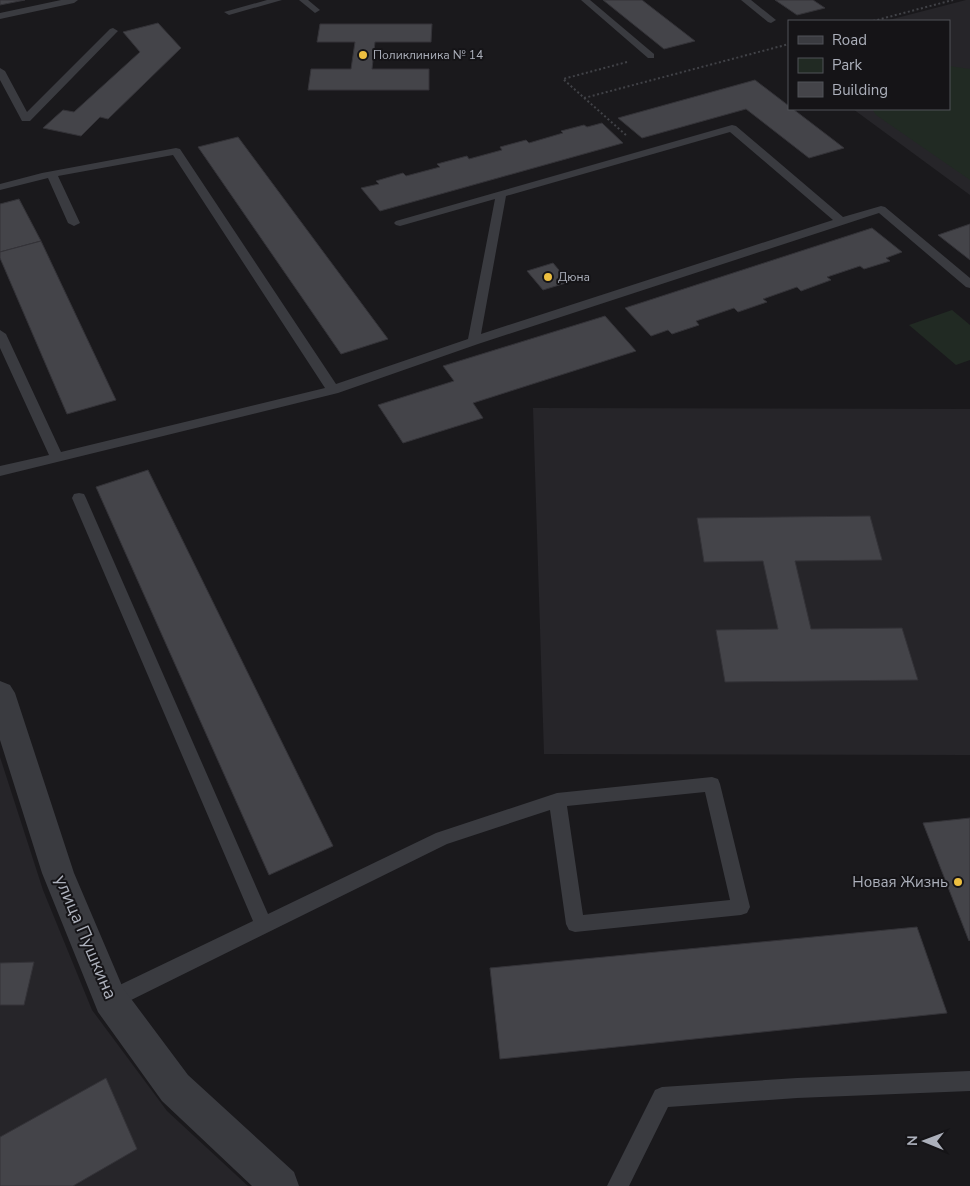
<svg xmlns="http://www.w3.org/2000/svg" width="970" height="1186" font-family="'Nunito Sans',sans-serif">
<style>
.built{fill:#262529}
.green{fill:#212a23}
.building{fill:#444449;stroke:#343338}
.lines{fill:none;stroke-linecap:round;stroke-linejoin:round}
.path{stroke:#414247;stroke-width:2;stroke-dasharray:2 2.5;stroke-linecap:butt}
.service{fill:#3a3b40;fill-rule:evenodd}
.minor{fill:#3a3b40;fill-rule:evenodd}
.poi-dot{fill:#edbf40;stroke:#151417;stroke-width:2}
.labels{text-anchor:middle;stroke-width:4;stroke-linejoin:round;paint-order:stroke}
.far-poi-label{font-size:12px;fill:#acb0bb;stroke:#151417;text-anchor:start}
.poi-label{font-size:15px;fill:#acb0bb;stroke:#151417;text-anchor:end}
.near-street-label{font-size:18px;fill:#acb0bb;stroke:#151417}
</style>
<rect width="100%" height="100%" fill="#1a191c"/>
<g class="built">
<path d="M966,0H970V195L853,109H949V21H885Z"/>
<path d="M533,408L970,409V755L544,754Z"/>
<path d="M0,757L43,890L92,1010L167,1111L248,1186H0Z"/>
</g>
<g class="green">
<path d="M949,66L970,69V180L876,115L872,109H949Z"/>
<path d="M952,310L970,325V360L956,365L909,325Z"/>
</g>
<g class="building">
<path d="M0,0H25L0,5Z"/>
<path d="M603,0H642L695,41L664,49Z"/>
<path d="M775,0H813L825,8L797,15Z"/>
<path d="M158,23L181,48L108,119L100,117L81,136L43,128L63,110L74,112L140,52L123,32Z"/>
<path d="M320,24H432L431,42H375L372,69H429V90H308L311,69H351L355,42H317Z"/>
<path d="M755,80L789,106V109H793L844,148L809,158L746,109L642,138L618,118Z"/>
<path d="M602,123L623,143L380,211L361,188L379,184L376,181L403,173L406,176L440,167L437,164L467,156L469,159L502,150L500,147L526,140L529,143L563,133L561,131L584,125L587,127Z"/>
<path d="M238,137L388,339L341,354L198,147Z"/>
<path d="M19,199L41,241L0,252V204Z"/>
<path d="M970,224V260L938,235Z"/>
<path d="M872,228L902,252L886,258L890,261L864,269L860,266L827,277L831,280L801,291L797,287L763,299L767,302L738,312L734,308L696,321L699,325L672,334L668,330L651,336L625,308Z"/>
<path d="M41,241L116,400L67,414L0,258V252Z"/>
<path d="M553,263L569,282L543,290L527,271Z"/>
<path d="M605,316L636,351L473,403L483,418L403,443L378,405L454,381L443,366Z"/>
<path d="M148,470L333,846L269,875L96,487Z"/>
<path d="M870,516L882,560L795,561L811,629L902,628L918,680L725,682L716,630L778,629L763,561L704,562L697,518Z"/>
<path d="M970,818V940L969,941L923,823Z"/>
<path d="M917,927L947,1013L500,1059L490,968Z"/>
<path d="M34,962L24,1005H0V963Z"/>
<path d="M106,1078L137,1149L73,1186H0V1137Z"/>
</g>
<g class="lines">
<g class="path">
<path d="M873,21L953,0"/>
<path d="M627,62L563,79L627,136"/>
<path d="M584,98L789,44"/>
</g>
<g class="service">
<path d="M61,0H78L74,3L0,19V13Z"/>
<path d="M267,0H282L229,15L224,12Z"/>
<path d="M299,0H308L320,10L315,13Z"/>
<path d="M581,0H590L654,54V58H648Z"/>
<path d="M741,0H751L776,20L771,23L768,22Z"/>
<path d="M113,28L118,31L116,33L30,121H22L0,80V68L5,71L27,112L110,29Z"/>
<path d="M732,125L736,126L843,217L881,206L885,207L970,278V288L966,287L879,213L478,344L338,393L0,476V466L49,455L0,348V330L6,334L61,452L325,388L173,155L58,176L80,223L74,226L68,223L48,178L0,190V184L42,173L176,148L180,149L336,384L468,339L495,199L400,226L396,225L394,223L396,221ZM730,132L833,220L481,334L506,196Z"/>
<path d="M79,493L84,494L86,498L268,914L436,833L557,793L712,777L718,779L720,784L750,907L747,913L741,915L575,932L569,930L566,924L550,810L447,844L117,1007L110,1009L103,1007L100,1000L103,993L253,921L72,498L74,494ZM705,792L730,900L583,915L567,806Z"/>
<path d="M970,1071V1091L797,1098L668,1107L629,1186H607L655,1090L662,1087L797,1078Z"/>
</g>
<path class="minor" d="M0,681L10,685L15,693L74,873L123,988L188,1075L294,1172L299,1186H252L162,1101L98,1012L42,873L0,740Z"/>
</g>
<g class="poi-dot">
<circle cx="363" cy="55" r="5"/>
<circle cx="548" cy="277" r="5"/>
<circle cx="958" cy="882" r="5"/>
</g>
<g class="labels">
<g class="far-poi-label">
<text x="373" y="59">Поликлиника № 14</text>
<text x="558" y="281">Дюна</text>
</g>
<g class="poi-label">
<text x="948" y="887">Новая Жизнь</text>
</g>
<g class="near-street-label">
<text transform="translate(86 937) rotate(67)" y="6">улица Пушкина</text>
</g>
</g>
<rect x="788" y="20" width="162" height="90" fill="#151417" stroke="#515259"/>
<rect x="798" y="36" width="25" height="8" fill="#3a3b40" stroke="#515259"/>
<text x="832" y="45" font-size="15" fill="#acb0bb">Road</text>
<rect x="798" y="58" width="25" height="15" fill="#212a23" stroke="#515259"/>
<text x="832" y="70" font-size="15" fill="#acb0bb">Park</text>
<rect x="798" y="82" width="25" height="15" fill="#444449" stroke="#515259"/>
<text x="832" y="95" font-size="15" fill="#acb0bb">Building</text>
<g transform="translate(925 1141) rotate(271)" stroke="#151417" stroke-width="4" paint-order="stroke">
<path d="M0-4L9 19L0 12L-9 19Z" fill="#acb0bb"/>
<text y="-8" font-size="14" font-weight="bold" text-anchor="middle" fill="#acb0bb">N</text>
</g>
</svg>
